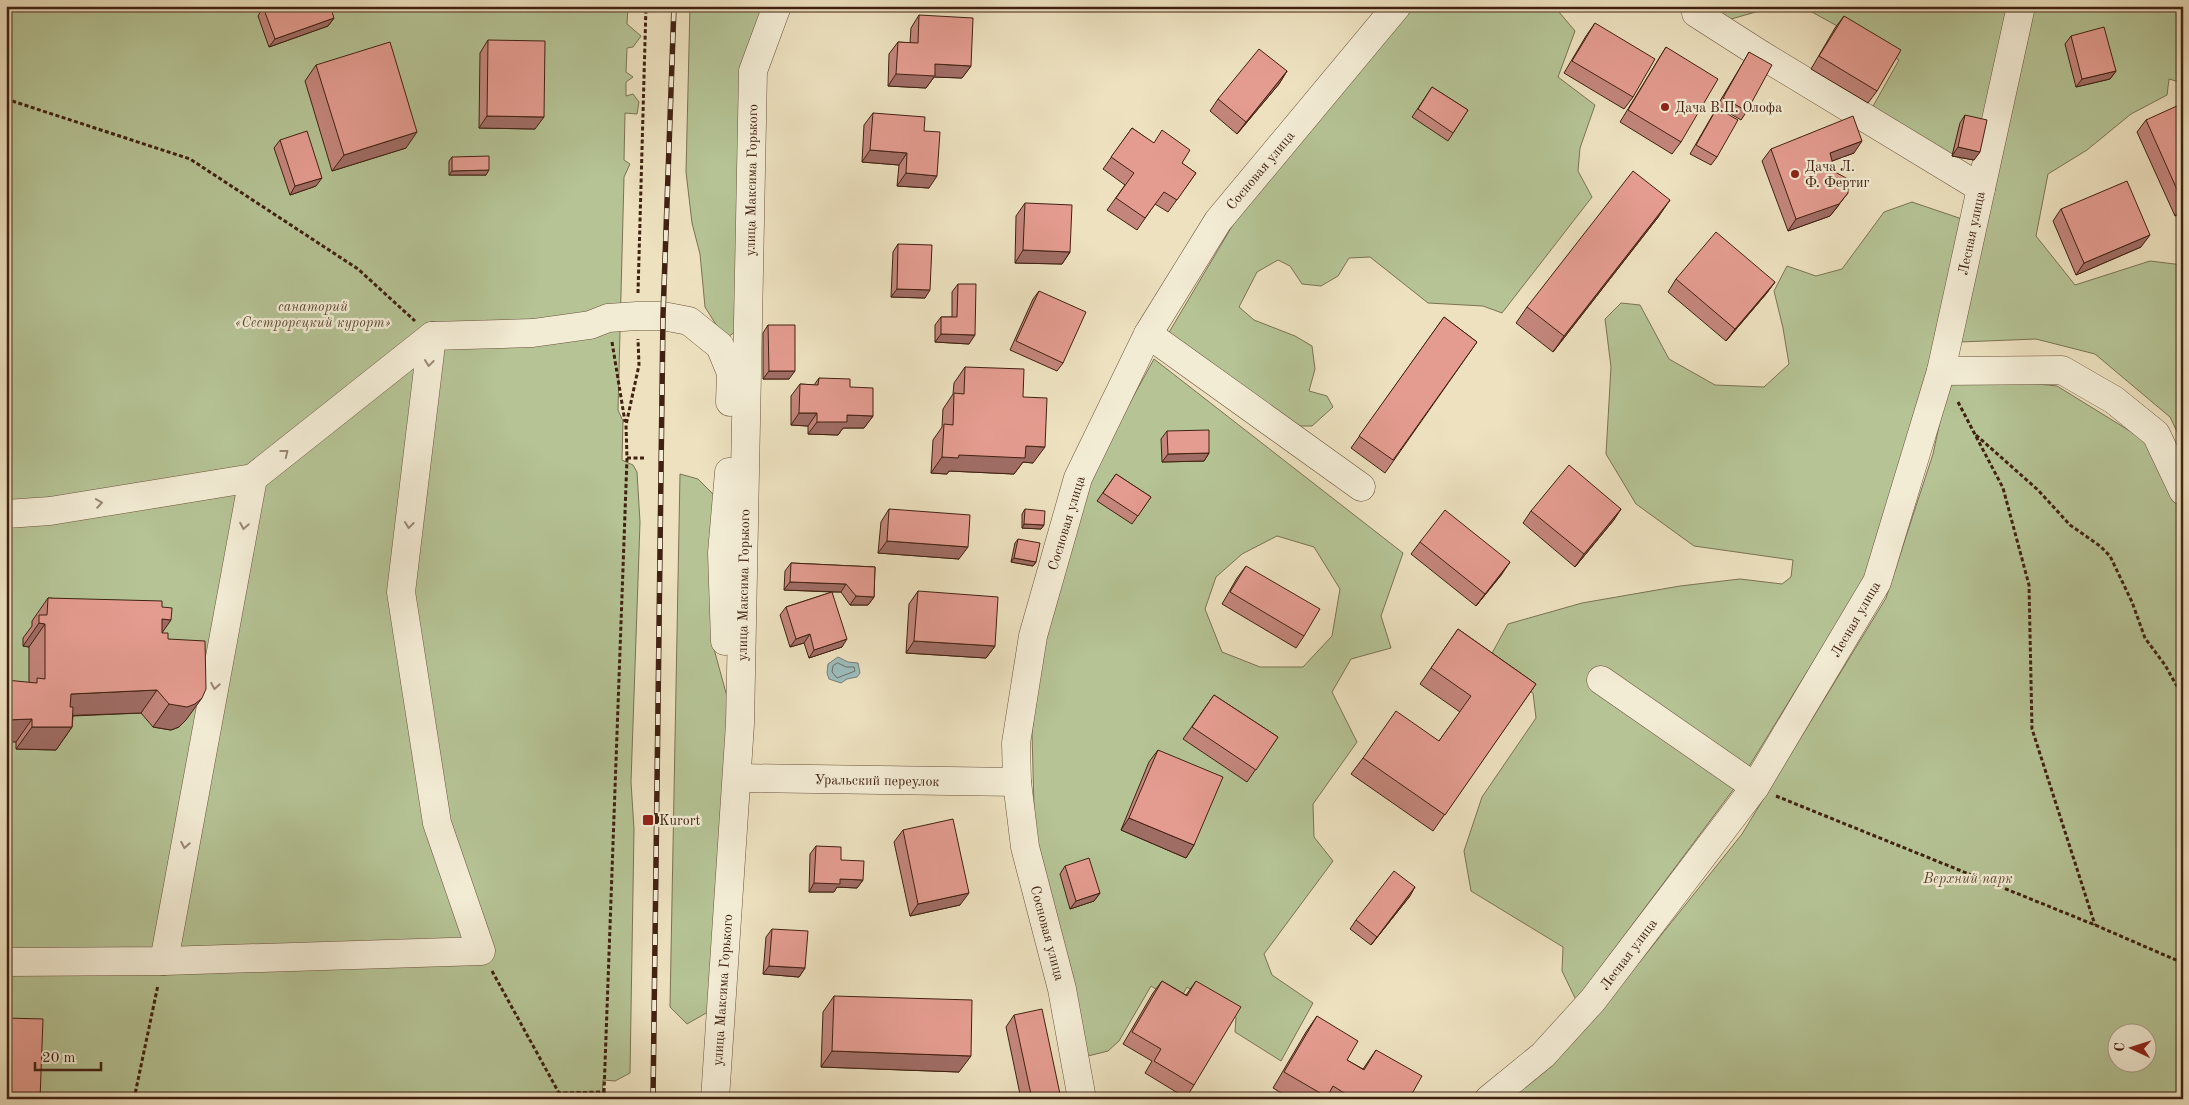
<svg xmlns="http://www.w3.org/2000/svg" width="2189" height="1105" font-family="'Old Standard TT',serif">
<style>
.green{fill:#b5c395;stroke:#7b7253;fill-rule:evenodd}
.water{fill:#9cbbbb;stroke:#787d77}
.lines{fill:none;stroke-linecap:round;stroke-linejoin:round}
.shore{stroke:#6e6e66;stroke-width:1}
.minor-casing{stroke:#6c513c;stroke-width:29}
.path{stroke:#412111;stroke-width:3;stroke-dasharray:4 2.5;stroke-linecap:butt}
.minor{stroke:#f3ecd5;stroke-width:28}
.rail-casing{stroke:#412111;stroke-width:5.5}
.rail{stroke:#f3ecd5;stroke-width:4;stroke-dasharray:11;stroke-linecap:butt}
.wall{fill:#c4867c;stroke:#412111}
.shaded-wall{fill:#a06d65;stroke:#412111}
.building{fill:#e49c90;stroke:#412111}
.oneway{stroke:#9a8673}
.poi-dot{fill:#8f2418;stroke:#f3ecd5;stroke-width:2}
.labels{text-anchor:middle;stroke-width:4.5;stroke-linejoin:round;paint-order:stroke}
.poi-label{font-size:14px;fill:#412111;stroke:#f3ecd5;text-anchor:start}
.street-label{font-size:14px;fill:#412111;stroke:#f3ecd5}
.park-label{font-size:14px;font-style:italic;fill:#5e4a32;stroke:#f3ecd5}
</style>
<rect width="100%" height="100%" fill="#ede1bf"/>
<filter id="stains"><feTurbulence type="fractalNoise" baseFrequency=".004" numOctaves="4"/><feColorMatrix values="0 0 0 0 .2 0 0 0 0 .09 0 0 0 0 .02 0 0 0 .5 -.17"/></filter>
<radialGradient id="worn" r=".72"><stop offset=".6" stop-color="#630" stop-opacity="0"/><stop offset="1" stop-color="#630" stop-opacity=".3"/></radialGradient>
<g class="green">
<path d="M6,6H628L627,24L641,36L633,47L627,48L626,72L633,77L626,82V96L633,94L639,102L637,114L625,113L624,160L630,164L624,177L618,410L623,421L622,460L633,465L637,472L640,522L631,782L634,829L630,1073L615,1081L603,1080L602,1099H6Z"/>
<path d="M690,6H765L739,329L725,339L705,307L700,254L692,223L686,172Z"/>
<path d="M1408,6H1554L1575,31L1558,77L1595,105L1580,148L1578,171L1592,197L1502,313L1483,306L1428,303L1370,257L1349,258L1338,276L1321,286L1302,284L1290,266L1278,260L1257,272L1239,307L1254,320L1295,336L1312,346L1315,369L1309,391L1327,396L1333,407L1312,426H1291L1168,334L1234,223Z"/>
<path d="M1697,6H1777L1731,19L1710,16Z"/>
<path d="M1801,6H2007L1981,128L1960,124L1952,156L1872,108L1899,60Z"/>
<path d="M2033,6H2183V83L2169,79L2167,95L2131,114L2087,150L2048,174L2036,236L2075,285L2150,261L2183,265V444L2170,417L2095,354L2036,339L1960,342Z"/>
<path d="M1912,202L1962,219L1928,367L1864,579L1742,778L1576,1000L1562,971L1563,947L1471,891L1464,851L1482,797L1536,718L1533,693L1490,668L1491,655L1508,624L1582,603L1680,586L1740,579L1782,584L1791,577L1793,560L1694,546L1636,504L1606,454L1611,367L1605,319L1621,303L1640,305L1669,359L1715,385L1764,387L1789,364L1783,328L1774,291L1787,266L1816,276L1842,269L1884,212Z"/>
<path d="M1154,359L1403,553L1381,616L1391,648L1351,659L1332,692L1357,742L1313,804L1314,837L1333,861L1264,954L1272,975L1313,1003L1281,1061L1235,1032L1236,1017L1187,987L1178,1003L1151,986L1119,1041L1108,1051L1088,1056L1035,844L1032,733L1042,640L1090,475ZM1277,536L1314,547L1340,589L1332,636L1303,667H1260L1222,652L1205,609L1216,577L1242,554Z"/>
<path d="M1950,375L2057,386L2151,444L2183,509V1099H1509L1602,1009L1742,834L1886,598L1933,454ZM2116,1032H2146V1062H2116Z"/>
<path d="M680,474L698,479L716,497L714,649L729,704L708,1012L687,1024L670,1007Z"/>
</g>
<path class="water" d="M838,657L848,662L858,663L860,673L857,677L847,679L841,683L829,679L827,673L828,664Z"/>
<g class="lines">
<path class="shore" d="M838,663L846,667H854L855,671L837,678L832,672L833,666Z"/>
<defs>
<g id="minor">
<path d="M1696,13L1760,54L1981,188"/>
<path d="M1148,334L1361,487"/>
<path d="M432,336L533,333L590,325L608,318L637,316H663L689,321L720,346L731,373L730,402"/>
<path d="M1941,371L2062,370L2114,400L2156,434L2183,491"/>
<path d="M6,514L50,511L253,478L432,336L401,592L437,823L481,951L164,961L6,962"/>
<path d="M725,641L722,553L729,472"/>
<path d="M1601,680L1755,787"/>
<path d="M737,778L1017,782"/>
<path d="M164,961L253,478"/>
<path d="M715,1099L740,724L753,71L777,6"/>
<path d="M1082,1099L1062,989L1025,847L1017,782L1016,743L1033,636L1078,478L1148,334L1218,221L1397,6"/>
<path d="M1489,1099L1543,1055L1593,1000L1755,787L1877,582L1941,371L2021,6"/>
</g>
</defs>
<use href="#minor" class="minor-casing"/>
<g class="path">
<path d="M6,99L190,159L358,269L415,321"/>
<path d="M638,293L646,6"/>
<path d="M612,342L625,422"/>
<path d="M1958,402L2003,488L2029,585L2032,729L2095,925"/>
<path d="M1976,435L2038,490L2070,525L2100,546L2110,556L2132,602L2145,638L2165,665L2183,697"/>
<path d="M627,458H646"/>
<path d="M1776,796L2095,925L2183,963"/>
<path d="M492,971L559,1093"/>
<path d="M604,1092L627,458L626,425L639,365L638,339"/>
<path d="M134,1099L158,985"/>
<path d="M553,1099L559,1093L604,1092L605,1099"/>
</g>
<use href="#minor" class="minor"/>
<defs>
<path id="rail" d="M653,1099L663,316L674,6"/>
</defs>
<use href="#rail" class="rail-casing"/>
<use href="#rail" class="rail"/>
</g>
<g class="wall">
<path d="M263,7L334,18L328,26L269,47L258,16Z"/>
<path d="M919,15L971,66L962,78L934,77L926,88L888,86L889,54L898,42L910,43L911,28Z"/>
<path d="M1844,16L1877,91L1868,103L1811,69L1835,28Z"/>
<path d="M1595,23L1633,97L1624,109L1564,73L1586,36Z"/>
<path d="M2071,36L2116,71L2110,79L2076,87L2065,44Z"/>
<path d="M488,40L535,129L479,128L480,53Z"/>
<path d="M1666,47L1681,142L1672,154L1620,122L1658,60Z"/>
<path d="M1749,52L1747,111L1741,120L1717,106L1744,61Z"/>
<path d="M316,65L406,148L332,171L305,81Z"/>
<path d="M1287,71L1279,84L1237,134L1210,111L1218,99Z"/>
<path d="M1432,87L1468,110L1448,141L1412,117Z"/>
<path d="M1717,108V157L1711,165L1690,154L1712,116Z"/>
<path d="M873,113L924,131L929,188L897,186L899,165L862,162L864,125Z"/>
<path d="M2183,113V212L2175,216L2137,132L2146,120Z"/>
<path d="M1965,115L1974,160L1952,156L1960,123Z"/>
<path d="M1132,128L1196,173L1168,212L1155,204L1137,230L1107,210L1125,185L1103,169Z"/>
<path d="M280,140L316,186L290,195L274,148Z"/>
<path d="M1771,149L1854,153L1832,161L1839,205L1830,216L1788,231L1762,161Z"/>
<path d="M452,157L486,175H449V161Z"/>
<path d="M1025,203L1070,252L1062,264L1015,263L1016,216Z"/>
<path d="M2061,209L2141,247L2076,275L2053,221Z"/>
<path d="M1659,216L1553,352L1516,323L1527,307Z"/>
<path d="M898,244L925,298L891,297L893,252Z"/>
<path d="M1676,279L1775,282L1766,294L1726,341L1668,292Z"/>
<path d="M958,284L969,344L935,342V325L941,317H952V292Z"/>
<path d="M1039,291L1063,363L1057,371L1010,350L1033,299Z"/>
<path d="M1444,317L1477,342L1385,473L1351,448Z"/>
<path d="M768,325L789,379H763V333Z"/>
<path d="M965,367L1023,397L1033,463L1023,462L1014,474L949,471L947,474L931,473L933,440L942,427L943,409L953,394L954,383Z"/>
<path d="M819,378L850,387L873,416L864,428H843L838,435L808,434V426L791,425V396L800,384L814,385Z"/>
<path d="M1167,431L1209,453L1204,461L1162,462L1161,439Z"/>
<path d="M1116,474L1151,497L1132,524L1097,501Z"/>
<path d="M889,509L959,559L878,553L881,522Z"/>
<path d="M1025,509L1044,525L1041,529L1022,528V514Z"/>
<path d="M1621,509L1613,521L1575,567L1523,523L1531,511Z"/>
<path d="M1018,539L1036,562L1033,566L1011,562L1015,543Z"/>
<path d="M1420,542L1502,574L1476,606L1411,554Z"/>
<path d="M791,563L875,567L874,597L868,605H850L841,592H832L842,647L809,658L804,643L790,647L780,615L786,607L832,592L784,590L785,571Z"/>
<path d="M1246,566L1304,636L1296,648L1222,604L1237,578Z"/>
<path d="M918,591L995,646L986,658L906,653L909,604Z"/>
<path d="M48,598L162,607V633L168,639L186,720L179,727L171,730L153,727L141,713L73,716L72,727L56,750L16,749V742L29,682V647L23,646V638L32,626V621Z"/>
<path d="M1458,629L1536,684L1433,831L1351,774L1363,758L1439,741L1460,712L1420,684Z"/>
<path d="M1214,695L1278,737L1247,782L1183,739Z"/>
<path d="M1158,750L1194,845L1186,858L1121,830L1149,762Z"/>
<path d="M903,830L960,905L910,916L894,842Z"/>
<path d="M816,846L841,860L863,880L857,888L837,887L834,892H809L810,854Z"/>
<path d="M1065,866L1100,893L1094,901L1070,909L1060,874Z"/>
<path d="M1410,896L1371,945L1350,929L1356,920Z"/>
<path d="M772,929L805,968L799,977L763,974L766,937Z"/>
<path d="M1162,981L1186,995L1196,981L1194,1085L1186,1098L1145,1073L1152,1061L1123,1044L1153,993Z"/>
<path d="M834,996L959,1072L821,1067L823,1012Z"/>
<path d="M1014,1015L1060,1094L1056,1099H1021L1006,1027Z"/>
<path d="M1317,1016L1347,1060L1363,1069L1376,1050L1409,1099H1291L1273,1088L1306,1032Z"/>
</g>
<g class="shaded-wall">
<path d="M876,6H932L929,10L875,7Z"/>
<path d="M334,18L328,26L269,47L275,39Z"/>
<path d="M935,64L971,66L962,78L934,77L926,88L888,86L896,74Z"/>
<path d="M1287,71L1279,84L1237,134L1246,122Z"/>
<path d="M2116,71L2110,79L2076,87L2082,79Z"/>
<path d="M487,116L544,117L535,129L479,128Z"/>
<path d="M417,132L406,148L332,171L344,155Z"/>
<path d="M1862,141L1854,153L1821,165L1830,153Z"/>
<path d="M1958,147L1980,152L1974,160L1952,156Z"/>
<path d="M870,150L907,153L899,165L862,162Z"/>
<path d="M489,170L486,175H449L452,171Z"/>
<path d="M906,173L937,176L929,188L897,186Z"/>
<path d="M322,178L316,186L290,195L295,186Z"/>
<path d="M1848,193L1830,216L1788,231L1796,219Z"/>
<path d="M1670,200L1659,216L1553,352L1564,336Z"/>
<path d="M2183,204V212L2175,216Z"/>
<path d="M2150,235L2141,247L2076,275L2084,263Z"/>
<path d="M1023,250L1070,252L1062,264L1015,263Z"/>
<path d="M1775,282L1766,294L1726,341L1735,329Z"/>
<path d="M897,289L930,290L925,298L891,297Z"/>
<path d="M941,334L975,335L969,344L935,342Z"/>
<path d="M769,371H795L789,379H763Z"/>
<path d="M799,413H817L808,426L791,425Z"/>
<path d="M847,415L873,416L864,428H843L838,435L808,434L817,422Z"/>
<path d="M1026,446L1045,447L1033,463L1023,462L1014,474L949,471L947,474L931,473L942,457Z"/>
<path d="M1209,453L1204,461L1162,462L1168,454Z"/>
<path d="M1621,509L1613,521L1575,567L1584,554Z"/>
<path d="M1024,524L1044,525L1041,529L1022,528Z"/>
<path d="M887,541L968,547L959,559L878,553Z"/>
<path d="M1014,558L1036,562L1033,566L1011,562Z"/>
<path d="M1510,562L1502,574L1476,606L1485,594Z"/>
<path d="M790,582L846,584L841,592L784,590Z"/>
<path d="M856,596L874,597L868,605H850Z"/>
<path d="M162,619L171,620L155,643Z"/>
<path d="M39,623L45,624L29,647L23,646Z"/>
<path d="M810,634L804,643L790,647L796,639Z"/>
<path d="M847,639L842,647L809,658L814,650Z"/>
<path d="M914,641L995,646L986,658L906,653Z"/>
<path d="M157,690L141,713L55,716L71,694Z"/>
<path d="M202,698L186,720L179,727L171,730L153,727L169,704Z"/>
<path d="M32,719L16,742H6V720Z"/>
<path d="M32,727H72L56,750L16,749Z"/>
<path d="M1129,818L1194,845L1186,858L1121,830Z"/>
<path d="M840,879L863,880L857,888L837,887L834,892H809L814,883Z"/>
<path d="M1415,887L1410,896L1371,945L1377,937Z"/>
<path d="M969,893L960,905L910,916L918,904Z"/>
<path d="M1100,893L1094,901L1070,909L1076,901Z"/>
<path d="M769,966L805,968L799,977L763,974Z"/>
<path d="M832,1051L971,1056L959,1072L821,1067Z"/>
<path d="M1060,1094L1056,1099H1036Z"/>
</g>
<g class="building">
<path d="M267,6H330L334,18L275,39L263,7Z"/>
<path d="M919,15L973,18L971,66L935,64V76L896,74L898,42L918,43Z"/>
<path d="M1844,16L1901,50L1877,91L1819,56Z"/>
<path d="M1595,23L1655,59L1633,97L1572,61Z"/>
<path d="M2104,27L2116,71L2082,79L2071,36Z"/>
<path d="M488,40L545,41L544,117L487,116Z"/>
<path d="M390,42L417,132L344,155L316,65Z"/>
<path d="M1666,47L1718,79L1681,142L1628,110Z"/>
<path d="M1259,49L1287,71L1246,122L1218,99Z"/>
<path d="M1749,52L1772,65L1747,111L1723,98Z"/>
<path d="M1432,87L1468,110L1453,133L1418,109Z"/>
<path d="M2179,105L2183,113V203L2146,120Z"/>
<path d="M1717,108L1738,120L1717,157L1696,145Z"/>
<path d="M873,113L925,117L924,131L940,132L937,176L906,173L907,153L870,150Z"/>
<path d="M1965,115L1987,120L1980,152L1958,147Z"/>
<path d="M1853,116L1862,141L1830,153L1835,172L1848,179V193L1839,204L1796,219L1771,149Z"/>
<path d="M1132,128L1154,143L1162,130L1190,150L1182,163L1196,173L1177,200L1164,192L1145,218L1116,198L1134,173L1111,157Z"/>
<path d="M307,131L322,178L295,186L280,140Z"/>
<path d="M489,156V170L452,171V157Z"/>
<path d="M1633,171L1670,200L1564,336L1527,307Z"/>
<path d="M2127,181L2150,235L2084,263L2061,209Z"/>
<path d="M1025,203L1072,205L1070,252L1023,250Z"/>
<path d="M1716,232L1775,282L1735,329L1676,279Z"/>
<path d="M898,244L932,245L930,290L897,289Z"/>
<path d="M958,284H976L975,335L941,334V317H957Z"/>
<path d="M1039,291L1086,312L1063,363L1016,341Z"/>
<path d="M1444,317L1477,342L1393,460L1359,436Z"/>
<path d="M768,325H795V371H769Z"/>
<path d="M965,367L1024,369L1023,397L1047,398L1045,447L1026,446L1025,458L959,455L958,458L942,457L944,424L953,425L954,393L964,394Z"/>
<path d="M819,378L850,379V387L873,388V416L847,415V422H817V413H799L800,384L818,385Z"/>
<path d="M1209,430V453L1168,454L1167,431Z"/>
<path d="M1569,465L1621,509L1584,554L1531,511Z"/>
<path d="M1116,474L1151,497L1138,516L1103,493Z"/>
<path d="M889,509L970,515L968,547L887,541Z"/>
<path d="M1025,509L1045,511L1044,525L1024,524Z"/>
<path d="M1445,510L1510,562L1485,594L1420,542Z"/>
<path d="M1018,539L1040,543L1036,562L1014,558Z"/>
<path d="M791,563L875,567L874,597L856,596L846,584L790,582Z"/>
<path d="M1246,566L1320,609L1304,636L1230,592Z"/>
<path d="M918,591L998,597L995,646L914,641Z"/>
<path d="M832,592L847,639L814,650L810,634L796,639L786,607Z"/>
<path d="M48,598L162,601V607L172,608L171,620L162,619V633H168V639L205,641L206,689L202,698L195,704L187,707L169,704L157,690L71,694L70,707H73L72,727H32V719L6,720V680L37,683V678L45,679V624L39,623V615H47Z"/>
<path d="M1458,629L1536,684L1445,815L1363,758L1396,711L1439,741L1471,696L1431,668Z"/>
<path d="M1214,695L1278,737L1256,770L1192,727Z"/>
<path d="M1158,750L1223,777L1194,845L1129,818Z"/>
<path d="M953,819L969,893L918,904L903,830Z"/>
<path d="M816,846L841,847V860L864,861L863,880L840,879V884L814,883Z"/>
<path d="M1089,858L1100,893L1076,901L1065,866Z"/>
<path d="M1394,871L1415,887L1377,937L1356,920Z"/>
<path d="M772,929L808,931L805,968L769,966Z"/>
<path d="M1162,981L1187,996L1196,981L1241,1007L1194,1085L1154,1061L1161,1049L1132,1032Z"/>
<path d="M834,996L972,1000L971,1056L832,1051Z"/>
<path d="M1042,1009L1060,1094L1036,1099H1032L1014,1015Z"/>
<path d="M1317,1016L1358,1041L1347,1060L1364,1070L1376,1050L1422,1076L1409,1099H1347L1349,1096L1333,1086L1327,1097L1284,1072Z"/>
<path d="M6,1018L43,1019L40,1099H6Z"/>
</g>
<defs><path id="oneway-chevron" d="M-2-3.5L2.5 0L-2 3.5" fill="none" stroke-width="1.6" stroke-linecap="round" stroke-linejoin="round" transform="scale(1.25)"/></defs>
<g class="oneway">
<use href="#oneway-chevron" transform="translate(429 363) rotate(97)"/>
<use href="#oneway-chevron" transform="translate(285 453) rotate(-38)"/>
<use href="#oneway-chevron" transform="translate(99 503) rotate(-9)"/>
<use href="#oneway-chevron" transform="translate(409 525) rotate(97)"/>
<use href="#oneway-chevron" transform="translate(244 526) rotate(100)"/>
<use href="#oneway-chevron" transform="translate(215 686) rotate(100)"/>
<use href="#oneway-chevron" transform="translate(185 845) rotate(100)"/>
</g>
<g class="poi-dot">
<circle cx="1665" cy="107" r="5"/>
<circle cx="1795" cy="174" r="5"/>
<rect x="642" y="814" width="12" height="12" rx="2.5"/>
</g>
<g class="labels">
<g class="poi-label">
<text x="1675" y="112">Дача В.П. Олофа</text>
<text x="1805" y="171">Дача Л.<tspan x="1805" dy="16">Ф. Фертиг</tspan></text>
<text x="659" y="825">Kurort</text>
</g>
<g class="street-label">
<text transform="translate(1260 170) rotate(-50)" y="5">Сосновая улица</text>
<text transform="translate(751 180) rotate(-89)" y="5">улица Максима Горького</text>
<text transform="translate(1971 233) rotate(-78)" y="5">Лесная улица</text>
<text transform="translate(1066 523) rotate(-73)" y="5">Сосновая улица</text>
<text transform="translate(743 585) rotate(-89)" y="5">улица Максима Горького</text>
<text transform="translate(1855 619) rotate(-60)" y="5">Лесная улица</text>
<text transform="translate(877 780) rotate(1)" y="5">Уральский переулок</text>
<text transform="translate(1048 933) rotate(75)" y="5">Сосновая улица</text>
<text transform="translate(1628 954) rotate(-53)" y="5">Лесная улица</text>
<text transform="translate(722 990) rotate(-86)" y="5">улица Максима Горького</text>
</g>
<g class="park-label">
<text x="313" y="311">санаторий<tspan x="313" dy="16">«Сестрорецкий курорт»</tspan></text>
<text x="1968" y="883">Верхний парк</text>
</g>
</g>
<rect width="2189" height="1105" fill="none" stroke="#ede1bf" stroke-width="25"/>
<rect x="8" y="8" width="2174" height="1090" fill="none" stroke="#412111" stroke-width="2.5"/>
<rect x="12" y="12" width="2164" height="1080" fill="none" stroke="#412111"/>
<g transform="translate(2132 1048) rotate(274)"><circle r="24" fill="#f3ecd5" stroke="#ac9b87"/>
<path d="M0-4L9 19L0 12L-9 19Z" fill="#8f2418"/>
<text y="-8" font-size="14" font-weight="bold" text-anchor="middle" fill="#412111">С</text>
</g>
<path d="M35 1062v8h66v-8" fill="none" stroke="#412111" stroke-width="2.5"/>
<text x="42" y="1062" font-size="15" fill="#412111" stroke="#f3ecd5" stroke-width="4" paint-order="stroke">20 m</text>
<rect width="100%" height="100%" filter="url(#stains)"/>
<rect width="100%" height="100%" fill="url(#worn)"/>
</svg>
